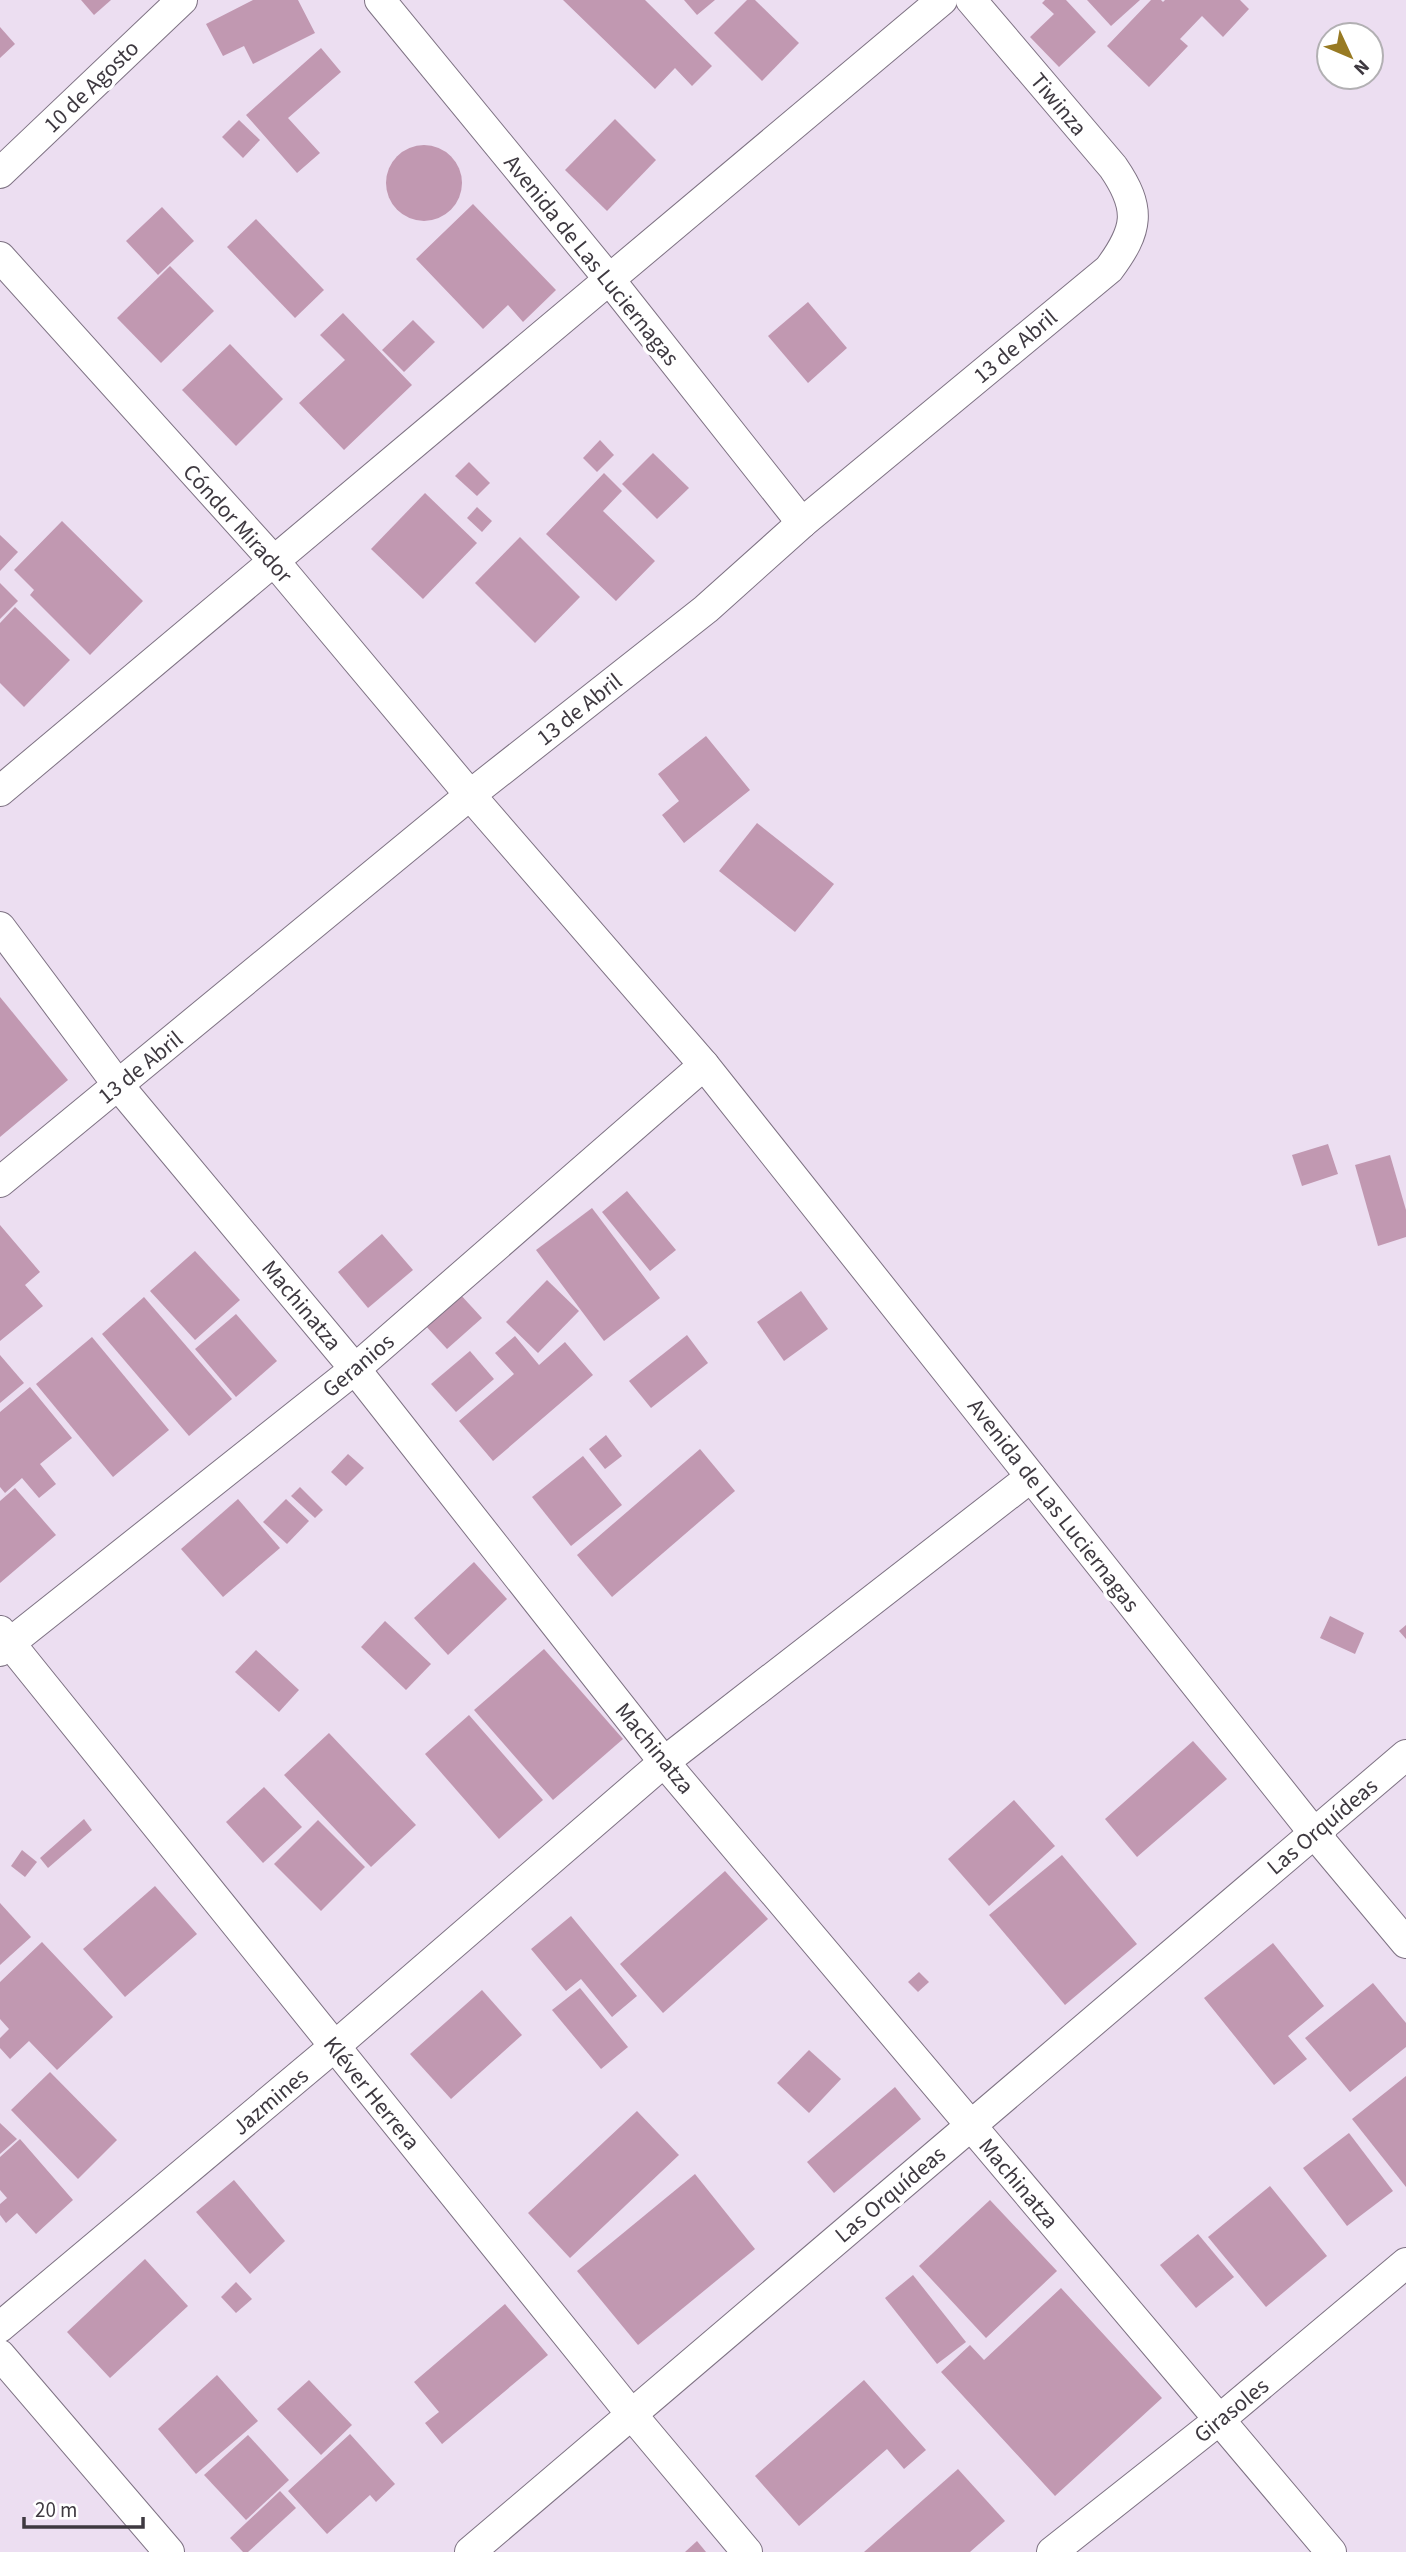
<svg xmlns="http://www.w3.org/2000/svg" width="1406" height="2552" font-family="'Source Sans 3',sans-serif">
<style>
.building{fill:#c198b1}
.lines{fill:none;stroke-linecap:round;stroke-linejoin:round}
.street-casing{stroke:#7e7283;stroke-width:32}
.street{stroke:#fff;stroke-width:30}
.labels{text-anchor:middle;stroke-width:7;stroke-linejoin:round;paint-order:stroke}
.street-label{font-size:23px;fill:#3e3940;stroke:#fff}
</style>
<rect width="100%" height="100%" fill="#ecdef1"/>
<g class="building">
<path d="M81,0H111L94,15Z"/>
<path d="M253,0H298L315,33L253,64L244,46L223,56L206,24Z"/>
<path d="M563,0H645L712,66L692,86L675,68L655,89Z"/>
<path d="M684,0H715L697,15Z"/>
<path d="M747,0H755L799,43L762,81L714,33Z"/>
<path d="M1045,0H1066L1096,32L1059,67L1030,37L1054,14L1042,3Z"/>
<path d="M1087,0H1140L1111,26Z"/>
<path d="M1151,0H1161L1163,2L1165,0H1240L1249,9L1223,37L1202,16L1180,39L1188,46L1149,87L1107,46Z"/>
<path d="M0,27L15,44L0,58Z"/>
<path d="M321,48L341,72L288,118L320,153L297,173L246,115Z"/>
<path d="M615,119L656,160L607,211L565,170Z"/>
<path d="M239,120L260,140L243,158L222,137Z"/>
<circle cx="424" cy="183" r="38"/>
<path d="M473,204L556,290L523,322L508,305L483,329L416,259Z"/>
<path d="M162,207L194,241L158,275L126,241Z"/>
<path d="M256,219L324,290L295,318L227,247Z"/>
<path d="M170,266L214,311L161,363L117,318Z"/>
<path d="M808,302L847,348L808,383L768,336Z"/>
<path d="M343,313L412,385L344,450L299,403L345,360L320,335Z"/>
<path d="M413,320L435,342L404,372L382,350Z"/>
<path d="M230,344L283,399L236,446L182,390Z"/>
<path d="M600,440L614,455L597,472L583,458Z"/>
<path d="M653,453L689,488L657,519L622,484Z"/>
<path d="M469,462L490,483L477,496L455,476Z"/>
<path d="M604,473L622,491L603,511L655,561L616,601L546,534Z"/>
<path d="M425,493L477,543L423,599L371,549Z"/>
<path d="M477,507L492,521L482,532L467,518Z"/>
<path d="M62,521L143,601L90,655L30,595L34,590L14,570Z"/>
<path d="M0,535L18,552L0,571Z"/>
<path d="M520,537L580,597L535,643L475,583Z"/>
<path d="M0,583L18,601L0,619Z"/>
<path d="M15,607L70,660L24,707L0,683V623Z"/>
<path d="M706,736L750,790L684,843L662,815L679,801L658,774Z"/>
<path d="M757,823L834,884L795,932L719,871Z"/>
<path d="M0,997L68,1080L0,1137Z"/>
<path d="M1328,1144L1338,1174L1302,1186L1292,1155Z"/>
<path d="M1390,1155L1406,1210V1237L1378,1246L1355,1165Z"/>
<path d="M627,1191L676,1250L650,1271L602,1212Z"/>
<path d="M592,1208L660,1298L604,1341L536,1250Z"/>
<path d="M0,1225L40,1272L25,1285L43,1306L0,1341Z"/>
<path d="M382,1234L413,1270L368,1308L338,1272Z"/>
<path d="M195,1251L240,1300L195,1340L150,1291Z"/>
<path d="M547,1280L579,1311L538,1353L506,1322Z"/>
<path d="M801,1291L828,1329L784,1361L757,1322Z"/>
<path d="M459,1293L482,1318L447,1349L424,1324Z"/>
<path d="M144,1297L232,1399L189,1436L102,1334Z"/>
<path d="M236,1314L277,1361L236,1397L195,1349Z"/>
<path d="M687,1335L708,1363L651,1408L629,1381Z"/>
<path d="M515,1336L539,1365L565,1342L593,1375L493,1461L459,1421L514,1374L495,1353Z"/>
<path d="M92,1337L169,1430L113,1477L36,1384Z"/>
<path d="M470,1351L494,1379L456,1412L431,1384Z"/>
<path d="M0,1355L24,1383L0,1403Z"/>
<path d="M30,1387L72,1438L40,1464L56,1484L39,1498L22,1478L5,1493L0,1487V1412Z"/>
<path d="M606,1435L622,1456L605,1469L589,1449Z"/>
<path d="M700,1449L735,1491L612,1597L577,1555Z"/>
<path d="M348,1454L364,1468L346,1486L331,1472Z"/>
<path d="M583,1456L622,1505L571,1546L532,1497Z"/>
<path d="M300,1487L323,1510L315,1518L291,1496Z"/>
<path d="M15,1488L56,1535L0,1583V1501Z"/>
<path d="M238,1499L280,1548L223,1597L181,1549Z"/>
<path d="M286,1499L309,1521L287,1544L263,1522Z"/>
<path d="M474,1562L507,1599L448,1655L414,1618Z"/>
<path d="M1330,1616L1364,1633L1355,1654L1320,1638Z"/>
<path d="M385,1621L431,1664L406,1690L361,1647Z"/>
<path d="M1406,1625V1639L1399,1631Z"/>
<path d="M544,1649L623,1739L553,1800L474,1710Z"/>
<path d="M256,1650L299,1690L279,1712L235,1672Z"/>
<path d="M469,1715L543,1800L499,1839L425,1754Z"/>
<path d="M329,1733L416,1825L371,1867L284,1775Z"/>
<path d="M1193,1741L1227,1779L1137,1857L1105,1819Z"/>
<path d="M264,1787L302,1827L263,1863L226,1822Z"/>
<path d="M1014,1800L1055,1846L989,1906L948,1859Z"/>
<path d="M84,1819L92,1830L48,1868L40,1858Z"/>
<path d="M318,1820L365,1867L321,1911L274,1864Z"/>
<path d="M22,1850L37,1862L25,1877L11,1866Z"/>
<path d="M1062,1855L1137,1944L1065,2005L989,1915Z"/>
<path d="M725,1871L768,1919L663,2013L620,1964Z"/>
<path d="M155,1886L197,1934L125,1997L83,1949Z"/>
<path d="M0,1903L31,1937L0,1965Z"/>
<path d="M571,1916L637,1996L612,2017L581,1979L566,1991L531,1949Z"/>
<path d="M42,1942L113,2017L57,2070L29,2041L10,2059L0,2048V2038L9,2029L0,2019V1982Z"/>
<path d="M1273,1943L1324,2006L1288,2036L1307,2059L1274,2085L1204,1998Z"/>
<path d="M919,1972L929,1982L918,1992L908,1982Z"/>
<path d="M1373,1983L1406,2023V2047L1350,2092L1305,2038Z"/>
<path d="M580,1988L628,2047L601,2069L552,2010Z"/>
<path d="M482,1990L522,2035L451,2099L410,2054Z"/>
<path d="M809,2050L841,2079L809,2113L777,2083Z"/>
<path d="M50,2072L117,2140L78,2179L11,2110Z"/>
<path d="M1406,2076V2187L1352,2119Z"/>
<path d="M895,2087L921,2119L834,2193L807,2162Z"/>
<path d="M637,2111L679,2155L570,2258L528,2213Z"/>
<path d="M0,2123L17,2139L0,2154Z"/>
<path d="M1349,2133L1393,2191L1347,2226L1303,2168Z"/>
<path d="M20,2139L73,2200L36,2234L17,2213L6,2223L0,2215V2204L7,2198L0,2190V2157Z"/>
<path d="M695,2174L755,2249L638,2345L577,2271Z"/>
<path d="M234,2180L285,2241L250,2274L196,2212Z"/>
<path d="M1270,2186L1327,2256L1266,2307L1208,2237Z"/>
<path d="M990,2200L1057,2271L986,2338L919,2266Z"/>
<path d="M1198,2234L1234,2277L1196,2308L1160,2265Z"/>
<path d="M145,2259L188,2306L110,2378L67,2332Z"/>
<path d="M913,2275L966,2342L937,2364L885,2298Z"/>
<path d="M236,2282L252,2299L236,2313L221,2297Z"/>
<path d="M1061,2288L1162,2398L1055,2496L941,2372L970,2345L984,2360Z"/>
<path d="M505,2304L548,2355L442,2444L425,2423L439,2412L414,2382Z"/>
<path d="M217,2375L258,2421L196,2474L158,2429Z"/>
<path d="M309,2380L352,2425L321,2455L277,2409Z"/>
<path d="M864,2380L926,2450L904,2469L887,2449L799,2526L755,2476Z"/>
<path d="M350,2434L395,2484L376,2502L370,2495L327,2534L288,2491Z"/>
<path d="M248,2435L289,2480L246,2520L204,2475Z"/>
<path d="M958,2469L1005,2521L970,2552H864Z"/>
<path d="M280,2491L296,2508L248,2552H243L230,2538Z"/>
<path d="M697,2541L706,2552H685Z"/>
</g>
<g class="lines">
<defs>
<g id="street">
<path d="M380,0L609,279L802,523"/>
<path d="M0,173L182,0"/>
<path d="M0,257L274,561L470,795L704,1065L1314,1833L1406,1943"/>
<path d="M0,791L942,0"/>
<path d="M0,927L118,1085L355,1369L664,1762L1331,2552"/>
<path d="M0,1182L470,795L706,609L802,523L1109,269C1138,230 1142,209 1113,167L971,0"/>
<path d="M0,1631L632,2415L747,2552"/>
<path d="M0,1651L355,1369L704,1065"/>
<path d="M0,2327L335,2046L664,1762L1031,1477"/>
<path d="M0,2355L169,2552"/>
<path d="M470,2552L1406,1755"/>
<path d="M1052,2552L1219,2420L1406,2263"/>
</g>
</defs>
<use href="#street" class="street-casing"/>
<use href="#street" class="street"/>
</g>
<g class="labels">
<g class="street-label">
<text transform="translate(91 86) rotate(-44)" y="8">10 de Agosto</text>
<text transform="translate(1059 104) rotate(50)" y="8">Tiwinza</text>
<text transform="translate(592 260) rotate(51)" y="8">Avenida de Las Luciernagas</text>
<text transform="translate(1015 346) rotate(-40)" y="8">13 de Abril</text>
<text transform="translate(238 523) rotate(48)" y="8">Cóndor Mirador</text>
<text transform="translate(579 709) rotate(-38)" y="8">13 de Abril</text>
<text transform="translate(140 1067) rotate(-39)" y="8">13 de Abril</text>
<text transform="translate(302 1305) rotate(50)" y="8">Machinatza</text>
<text transform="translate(358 1365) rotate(-40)" y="8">Geranios</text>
<text transform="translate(1054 1505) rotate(52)" y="8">Avenida de Las Luciernagas</text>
<text transform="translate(655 1748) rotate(51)" y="8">Machinatza</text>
<text transform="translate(1322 1826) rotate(-40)" y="8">Las Orquídeas</text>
<text transform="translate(372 2093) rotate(51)" y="8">Kléver Herrera</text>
<text transform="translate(270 2101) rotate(-40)" y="8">Jazmines</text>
<text transform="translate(1019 2183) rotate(50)" y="8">Machinatza</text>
<text transform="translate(890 2194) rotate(-40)" y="8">Las Orquídeas</text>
<text transform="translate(1231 2410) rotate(-39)" y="8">Girasoles</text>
</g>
</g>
<g transform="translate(1350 56) rotate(134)"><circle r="33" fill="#ffffff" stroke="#b2b0b3" stroke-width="2"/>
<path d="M0-5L12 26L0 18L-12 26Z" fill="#987a23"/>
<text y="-10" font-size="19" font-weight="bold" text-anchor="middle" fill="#3e3940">N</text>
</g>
<path d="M24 2517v10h119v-10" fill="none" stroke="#3e3940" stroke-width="3.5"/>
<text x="35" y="2517" font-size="21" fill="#3e3940" stroke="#ffffff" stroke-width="5" paint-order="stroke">20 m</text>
</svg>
